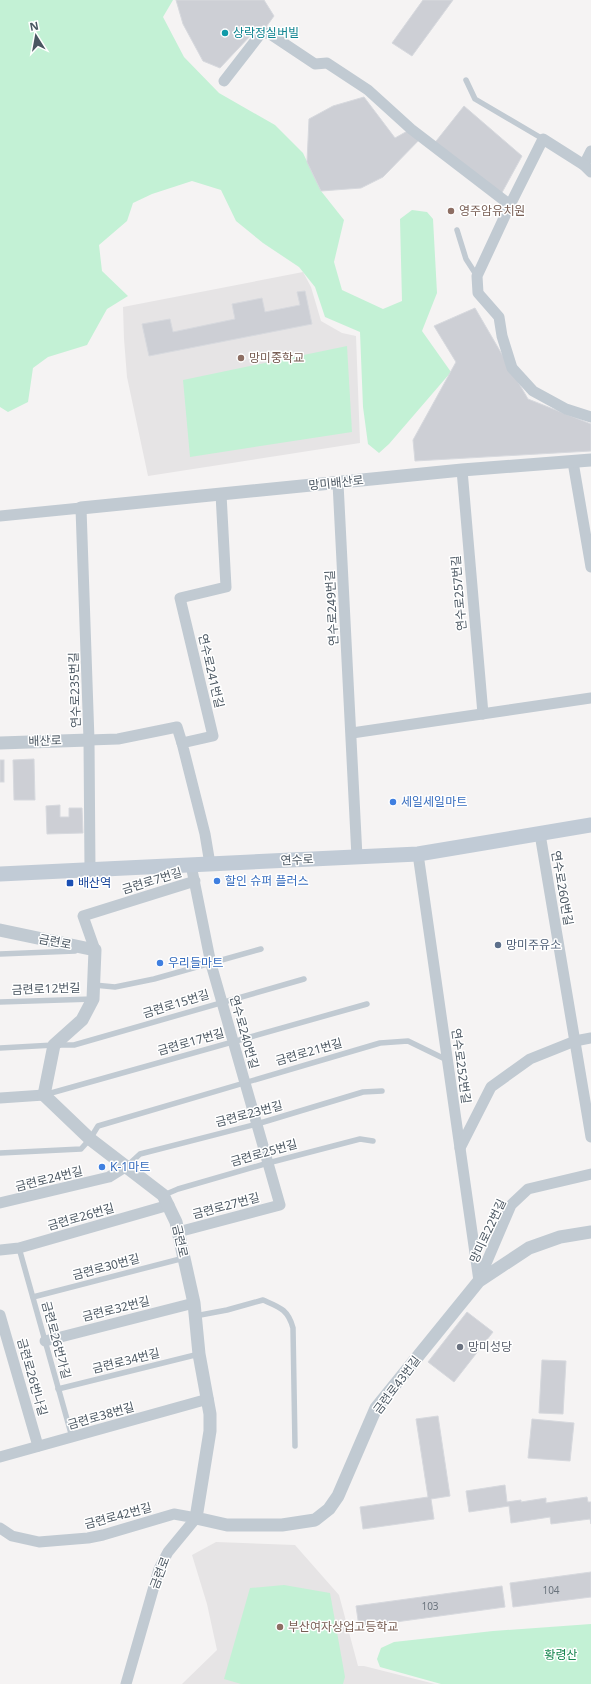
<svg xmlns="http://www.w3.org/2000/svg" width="591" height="1684" font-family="'Noto Sans','Noto Sans KR',sans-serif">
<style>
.education{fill:#e6e4e5}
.green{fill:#c3f1d5}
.building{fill:#cdcfd5;stroke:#d7d9de}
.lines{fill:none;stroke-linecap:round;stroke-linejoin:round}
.service{stroke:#c1cad2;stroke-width:5.5}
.minor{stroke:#c1cad2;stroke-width:11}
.tertiary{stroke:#c1cad2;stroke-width:13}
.secondary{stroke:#c1cbd6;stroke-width:15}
.culture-dot{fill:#0f9aa8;stroke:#fff;stroke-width:1.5}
.education-dot{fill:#8d6e63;stroke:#fff;stroke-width:1.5}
.shop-dot{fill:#3f7fe0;stroke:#fff;stroke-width:1.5}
.transit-dot{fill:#1a4fb4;stroke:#fff;stroke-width:1.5}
.service-dot{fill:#5c6f8a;stroke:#fff;stroke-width:1.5}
.worship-dot{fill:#6b7280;stroke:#fff;stroke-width:1.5}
.labels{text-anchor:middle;stroke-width:3;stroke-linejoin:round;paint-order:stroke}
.number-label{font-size:10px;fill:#6b747e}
.culture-label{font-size:12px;fill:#0d838f;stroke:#fff;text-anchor:start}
.education-label{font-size:12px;fill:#785e54;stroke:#fff;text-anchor:start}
.street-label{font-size:12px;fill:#4a5661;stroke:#fff}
.shop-label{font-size:12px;fill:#366cbe;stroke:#fff;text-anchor:start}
.transit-label{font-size:12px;fill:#164399;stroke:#fff;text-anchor:start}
.service-label{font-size:12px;fill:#4e5e75;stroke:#fff;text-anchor:start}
.worship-label{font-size:12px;fill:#5b616d;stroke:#fff;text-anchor:start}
.park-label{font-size:12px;fill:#17864f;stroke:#fff}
</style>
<rect width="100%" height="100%" fill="#f5f3f3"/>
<g class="education">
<path d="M303,272L311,287L321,321L342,333L356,336L360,443L148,476L127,377L124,339L123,307Z"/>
<path d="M216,1542L295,1545L339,1595L358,1666H364L435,1684H182L217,1650L207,1604L192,1555Z"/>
</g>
<g class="green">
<path d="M0,0H173L163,17L184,57L219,93L275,125L303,153L321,191L344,220L334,262L342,290L383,309L402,301L400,219L412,210L427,212L433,219L437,293L422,331L451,372L389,444L379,453L368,444L363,407L360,332L325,317L315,287L299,267L263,243L236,221L221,190L192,181L152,194L133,203L127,221L99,245L102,271L128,296L107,309L87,345L48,357L33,368L28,402L8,412L0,407Z"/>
<path d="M347,346L352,432L190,457L183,380Z"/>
<path d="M284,1585L330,1593L345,1677L343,1684H241L224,1679L250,1588Z"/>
<path d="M591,1624V1684H441L380,1667L377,1659L381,1648L394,1642L493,1631Z"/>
</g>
<g class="building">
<path d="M176,0H264L274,16L258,38L252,34L220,68L203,61L183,24Z"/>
<path d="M423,0H453L412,56L392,43Z"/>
<path d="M364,97L395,138L411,129L422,137L383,177L361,188L321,191L307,162L309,119L333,106Z"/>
<path d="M464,106L522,156L499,198L433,145Z"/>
<path d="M305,291L312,324L149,356L142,324L170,319L173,332L235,319L232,304L262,298L265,312L300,305L297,292Z"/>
<path d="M475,308L528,399L591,424V451L415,461L413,440L456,362L434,326Z"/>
<path d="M34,759L35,800H14L13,760Z"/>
<rect x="0" y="760" width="4" height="22"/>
<path d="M60,805V817H69V808H82L83,833L47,834L46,806Z"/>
<path d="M467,1312L493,1332L454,1382L428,1362Z"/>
<path d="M542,1360L566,1361L563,1414L539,1413Z"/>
<path d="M438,1416L450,1496L431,1499L434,1519L363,1529L360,1507L428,1497L416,1419Z"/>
<path d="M532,1419L574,1423L570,1461L528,1458Z"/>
<path d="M505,1485L507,1502L521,1500V1502L546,1498V1503L587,1497L588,1502H591V1524L590,1519L551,1524L550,1517L511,1523L509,1506L469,1512L466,1491Z"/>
<path d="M591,1572V1597L513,1607L510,1583Z"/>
<path d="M502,1586L505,1607L359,1627L356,1606Z"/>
</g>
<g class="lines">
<g class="service">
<path d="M466,80L475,99L543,139"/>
<path d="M457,230L466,259L477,276"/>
<path d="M0,954L75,951"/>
<path d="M94,985L115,987L154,979L261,949"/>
<path d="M0,1002L93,999"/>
<path d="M0,1048L54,1045H74L304,979"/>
<path d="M44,1095L367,1004"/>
<path d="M0,1153L81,1149L90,1139L98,1126L380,1043L408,1041L447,1060"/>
<path d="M126,1167L140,1154L257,1124L363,1092L382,1091"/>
<path d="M164,1195L178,1189L268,1163L360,1139L373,1141"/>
<path d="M19,1248L72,1437"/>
<path d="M33,1297L184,1258"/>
<path d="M195,1316L227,1310L263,1300C279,1307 288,1309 293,1328L295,1446"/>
<path d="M58,1389L199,1354"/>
</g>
<g class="minor">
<path d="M224,81L262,32L270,34L315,64L327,63L368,90L411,129L510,205"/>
<path d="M584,165L591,151"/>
<path d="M591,172L584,165L543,139L510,205L477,276L478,293L499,317L502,336L512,368L533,391L566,409L591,417"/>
<path d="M573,462L591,567"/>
<path d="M462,470L483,714"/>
<path d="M338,483L357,857"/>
<path d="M0,516L81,508L89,740L90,870"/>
<path d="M352,733L591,698"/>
<path d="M89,740L118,739L177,727L182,743"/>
<path d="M540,834L591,1137"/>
<path d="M418,854L479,1281"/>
<path d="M210,864L205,834L182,743L213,736L180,598L226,587L221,494"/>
<path d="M95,950L83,916L195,881"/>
<path d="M0,1098L44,1095"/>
<path d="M460,1148L491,1087L530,1059L575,1041L591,1038"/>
<path d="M0,1203L109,1177L125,1167"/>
<path d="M178,1232L280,1205L211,964L191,865"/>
<path d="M0,1250L19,1248L169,1205"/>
<path d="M479,1280L511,1205L528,1189L591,1174"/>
<path d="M0,1315L38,1446"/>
<path d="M45,1341L194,1303"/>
<path d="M0,1457L208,1399"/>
<path d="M0,1528L12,1536L39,1542L88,1538L103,1535L174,1514L196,1518L168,1552L159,1569L126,1684"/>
</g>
<g class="tertiary">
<path d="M81,508L462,470L591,460"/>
<path d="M0,743L89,740"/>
<path d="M0,930L95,950L93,999L82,1020L54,1045L44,1095L90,1139L163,1195L176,1222L194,1303L199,1354L210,1414V1431L196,1518L227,1525H282L315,1520L329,1509L338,1496L376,1408L479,1281L529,1248L560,1237L591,1232"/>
</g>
<path class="secondary" d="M0,874L418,854L591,825"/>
</g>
<circle class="culture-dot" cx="225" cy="33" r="4"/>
<g class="education-dot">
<circle cx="451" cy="211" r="4"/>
<circle cx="241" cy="358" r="4"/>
<circle cx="280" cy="1627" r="4"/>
</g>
<g class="shop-dot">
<circle cx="393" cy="802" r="4"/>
<circle cx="217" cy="881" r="4"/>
<circle cx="160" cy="963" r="4"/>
<circle cx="102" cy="1167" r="4"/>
</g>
<rect class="transit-dot" x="66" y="879" width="8" height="8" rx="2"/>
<circle class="service-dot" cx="498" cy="945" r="4"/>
<circle class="worship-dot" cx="460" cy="1347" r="4"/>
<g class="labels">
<g class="number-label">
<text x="551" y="1594">104</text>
<text x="430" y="1610">103</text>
</g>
<g class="culture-label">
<text x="233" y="37">상락정실버빌</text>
</g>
<g class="education-label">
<text x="459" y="215">영주암유치원</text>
<text x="249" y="362">망미중학교</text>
<text x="288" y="1631">부산여자상업고등학교</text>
</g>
<g class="street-label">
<text transform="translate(336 483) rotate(-6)" y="4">망미배산로</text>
<text transform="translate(459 593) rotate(-95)" y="4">연수로257번길</text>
<text transform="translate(332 608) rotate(-93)" y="4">연수로249번길</text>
<text transform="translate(211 671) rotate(77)" y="4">연수로241번길</text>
<text transform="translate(75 690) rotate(-92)" y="4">연수로235번길</text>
<text transform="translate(45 741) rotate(-2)" y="4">배산로</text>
<text transform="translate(297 860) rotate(-3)" y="4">연수로</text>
<text transform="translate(152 881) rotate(-17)" y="4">금련로7번길</text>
<text transform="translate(562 888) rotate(80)" y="4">연수로260번길</text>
<text transform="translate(55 942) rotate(11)" y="4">금련로</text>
<text transform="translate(46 989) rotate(-2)" y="4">금련로12번길</text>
<text transform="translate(176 1004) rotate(-17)" y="4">금련로15번길</text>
<text transform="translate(244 1032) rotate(74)" y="4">연수로240번길</text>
<text transform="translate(191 1042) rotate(-16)" y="4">금련로17번길</text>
<text transform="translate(309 1052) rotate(-16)" y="4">금련로21번길</text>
<text transform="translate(461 1066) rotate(82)" y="4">연수로252번길</text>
<text transform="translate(249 1114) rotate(-15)" y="4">금련로23번길</text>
<text transform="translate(264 1153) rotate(-16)" y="4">금련로25번길</text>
<text transform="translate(49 1179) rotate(-14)" y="4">금련로24번길</text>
<text transform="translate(226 1206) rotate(-15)" y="4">금련로27번길</text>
<text transform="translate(81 1217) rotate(-16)" y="4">금련로26번길</text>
<text transform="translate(488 1231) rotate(-65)" y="4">망미로22번길</text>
<text transform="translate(180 1241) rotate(77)" y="4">금련로</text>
<text transform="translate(106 1267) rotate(-15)" y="4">금련로30번길</text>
<text transform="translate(116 1309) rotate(-14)" y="4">금련로32번길</text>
<text transform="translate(56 1340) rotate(75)" y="4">금련로26번가길</text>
<text transform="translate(126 1361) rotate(-14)" y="4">금련로34번길</text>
<text transform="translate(32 1377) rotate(74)" y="4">금련로26번나길</text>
<text transform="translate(397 1385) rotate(-53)" y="4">금련로43번길</text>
<text transform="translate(101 1416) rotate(-16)" y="4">금련로38번길</text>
<text transform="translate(118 1516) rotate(-15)" y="4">금련로42번길</text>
<text transform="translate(160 1573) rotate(-69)" y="4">금련로</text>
</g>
<g class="shop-label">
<text x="401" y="806">세일세일마트</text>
<text x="225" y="885">할인 슈퍼 플러스</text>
<text x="168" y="967">우리들마트</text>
<text x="110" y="1171">K-1마트</text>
</g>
<g class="transit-label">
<text x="78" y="887">배산역</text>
</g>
<g class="service-label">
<text x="506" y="949">망미주유소</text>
</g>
<g class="worship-label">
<text x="468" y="1351">망미성당</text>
</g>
<g class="park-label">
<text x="561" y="1659">황령산</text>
</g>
</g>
<g transform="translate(36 36) rotate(349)" stroke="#ffffff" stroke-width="3" paint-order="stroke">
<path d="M0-3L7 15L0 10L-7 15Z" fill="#4a5661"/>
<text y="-6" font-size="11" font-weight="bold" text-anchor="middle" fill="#4a5661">N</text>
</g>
</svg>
